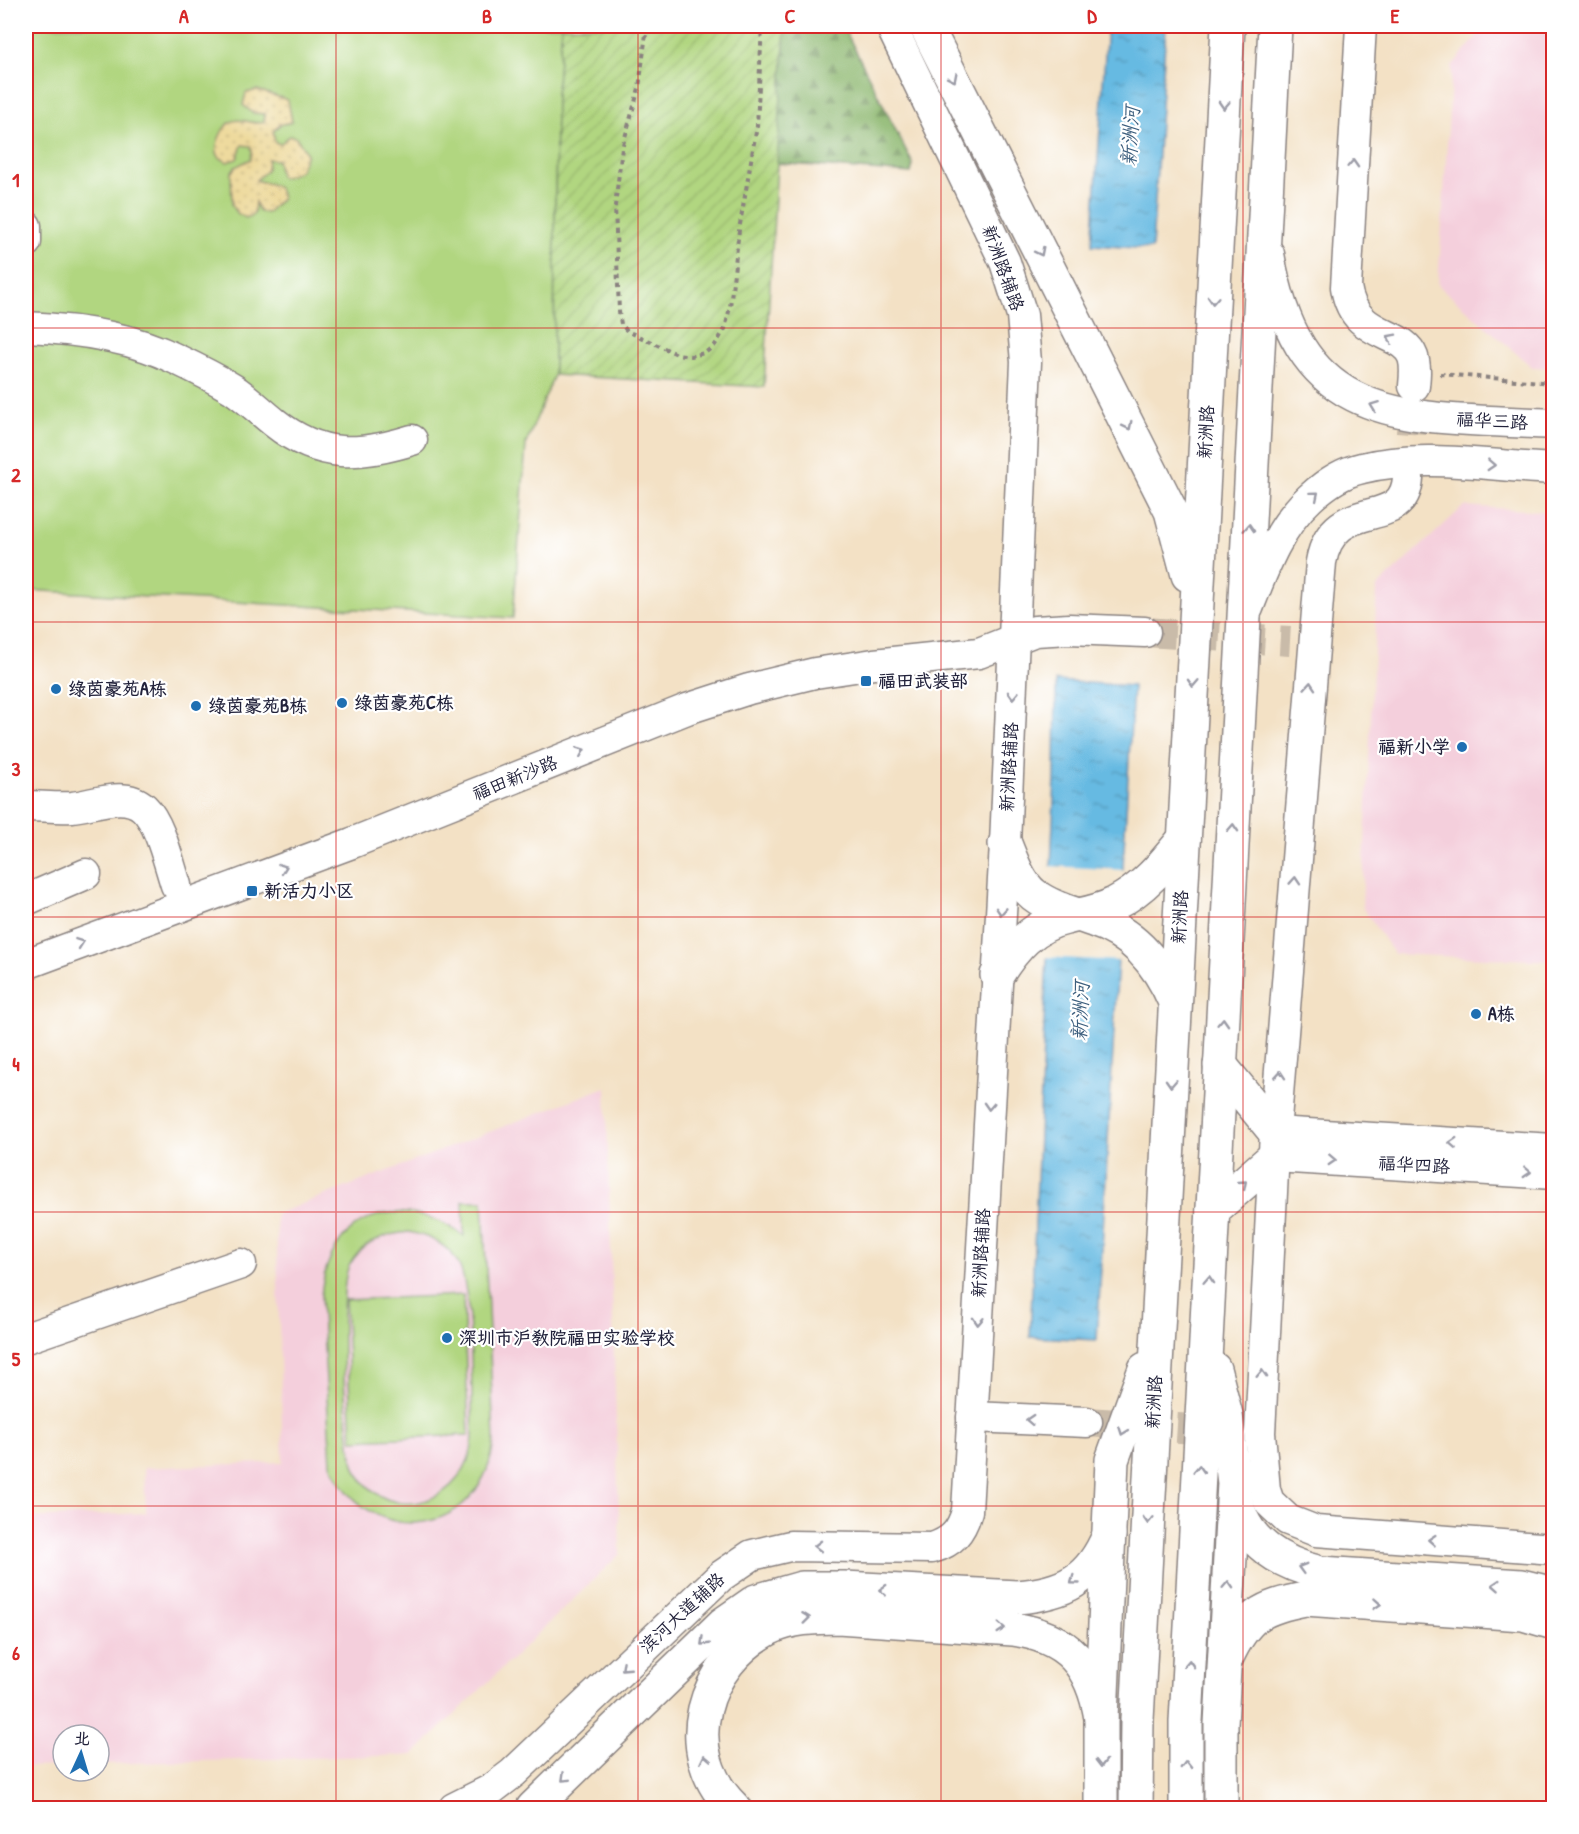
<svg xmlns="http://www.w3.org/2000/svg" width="1579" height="1834" font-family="'Patrick Hand','LXGW WenKai TC',sans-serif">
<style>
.built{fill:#f4cfdc}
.grass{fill:#b1d680;stroke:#6a7c5e;stroke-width:1.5;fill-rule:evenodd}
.forest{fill:url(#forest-firs);stroke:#576c54;stroke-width:1.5}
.sand{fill:url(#sand-dots);stroke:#887e6c;stroke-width:1.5}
.garden{fill:url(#garden-furrows);stroke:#6a7c5e;stroke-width:1.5}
.water{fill:url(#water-ripples);stroke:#446e8e;stroke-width:1.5}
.pier{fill:#f3e1c5}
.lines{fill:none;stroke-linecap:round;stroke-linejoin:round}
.minor-tunnel{stroke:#c9bba9;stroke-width:30;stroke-dasharray:30 15;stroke-linecap:butt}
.minor-casing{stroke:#8a8280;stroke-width:33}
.major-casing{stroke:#8a8280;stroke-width:36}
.path{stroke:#8a8280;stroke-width:4;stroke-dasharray:4.5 4.5;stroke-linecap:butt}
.minor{stroke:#fff;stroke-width:30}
.major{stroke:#fff;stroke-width:33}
.oneway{stroke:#9c9ca7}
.grid{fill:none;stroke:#d62828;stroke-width:1.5;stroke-opacity:0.55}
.poi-dot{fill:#1f6fb2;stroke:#fff;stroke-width:2}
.labels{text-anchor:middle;stroke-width:4.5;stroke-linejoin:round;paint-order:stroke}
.street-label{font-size:18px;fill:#22223b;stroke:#fff}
.poi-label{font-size:18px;font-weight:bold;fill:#22223b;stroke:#fff;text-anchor:start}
.water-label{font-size:20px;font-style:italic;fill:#3d5f7e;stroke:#fff}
.neatline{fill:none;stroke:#d62828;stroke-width:2}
.grid-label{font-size:20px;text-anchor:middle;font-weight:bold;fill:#d62828}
</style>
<defs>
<pattern id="forest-firs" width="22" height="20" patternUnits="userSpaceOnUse" patternTransform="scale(1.5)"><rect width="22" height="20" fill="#8cb76e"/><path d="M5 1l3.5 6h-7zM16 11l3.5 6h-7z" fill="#72945c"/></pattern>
<pattern id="sand-dots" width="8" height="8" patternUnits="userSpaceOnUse" patternTransform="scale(1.5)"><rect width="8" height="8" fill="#eeda9e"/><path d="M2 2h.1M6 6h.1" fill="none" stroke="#ccbb89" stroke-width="1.8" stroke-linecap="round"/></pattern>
<pattern id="garden-furrows" width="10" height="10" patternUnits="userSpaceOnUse" patternTransform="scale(1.5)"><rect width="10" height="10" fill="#b1d680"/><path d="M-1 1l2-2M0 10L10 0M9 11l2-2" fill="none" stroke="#98b770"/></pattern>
<pattern id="water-ripples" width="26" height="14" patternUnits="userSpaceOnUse" patternTransform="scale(1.5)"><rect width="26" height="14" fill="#66bae2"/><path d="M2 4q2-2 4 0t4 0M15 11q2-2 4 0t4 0" fill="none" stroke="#5497b8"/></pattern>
</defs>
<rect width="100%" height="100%" fill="#fff"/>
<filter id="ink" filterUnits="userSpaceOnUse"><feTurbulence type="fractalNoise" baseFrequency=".0167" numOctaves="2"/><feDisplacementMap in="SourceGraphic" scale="12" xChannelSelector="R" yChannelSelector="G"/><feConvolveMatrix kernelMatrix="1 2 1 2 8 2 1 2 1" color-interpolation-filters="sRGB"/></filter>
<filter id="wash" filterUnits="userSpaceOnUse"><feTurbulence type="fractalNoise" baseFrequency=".008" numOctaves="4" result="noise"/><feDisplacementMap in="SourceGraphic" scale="24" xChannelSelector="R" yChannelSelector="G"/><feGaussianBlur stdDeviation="1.35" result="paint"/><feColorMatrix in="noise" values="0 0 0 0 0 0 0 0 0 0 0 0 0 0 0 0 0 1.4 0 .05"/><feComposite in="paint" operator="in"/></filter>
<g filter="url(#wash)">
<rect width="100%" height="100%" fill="#f3e1c5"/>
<g class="built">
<path d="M1486,26H1553V368L1532,367L1438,285L1452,66Z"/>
<path d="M1464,506L1553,512V961L1394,954L1362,907L1377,587Z"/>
<path d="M606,1087L620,1554L413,1755L99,1764V1735H63V1766L26,1767V1518L146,1513L144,1468L283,1462L276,1214Z"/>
</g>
<g class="grass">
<path d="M26,26H562L556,96L554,375L526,444L513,618L26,590Z"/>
<path d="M463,1201H483L494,1439C485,1537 369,1554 331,1464L321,1296C328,1214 400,1189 464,1236ZM409,1232C429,1236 448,1244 458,1263C474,1291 471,1401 473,1438C468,1502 391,1529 357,1472C344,1450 337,1288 349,1266C362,1242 384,1234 409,1232Z"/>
<path d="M463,1295L469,1435L352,1440L345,1300Z"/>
</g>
<path class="forest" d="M785,26H843L913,164L911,173L776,163Z"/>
<path class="sand" d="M257,90L288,100L292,122L279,125L273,132L275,142L280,144L289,136L296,137L307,154L300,171L283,178L280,176L277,160L268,159L267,170L256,180C268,185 279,181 282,198L267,213L260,212L255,202L254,214L246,218L238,214L232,205L231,173L235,167L251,159L252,150L250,146L242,145L237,159L227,162L219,157C215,151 216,145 219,138C231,107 249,127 264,122L265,114L253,113L243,105L246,93Z"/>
<path class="garden" d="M562,26H785L764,387L554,375L556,96Z"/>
<g class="water">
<path d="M1107,26H1166L1152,249L1092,245Z"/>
<path d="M1056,681L1133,686L1097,1340L1030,1337L1055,777Z"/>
</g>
<path class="pier" d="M1048,866L1126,870L1121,961L1044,957Z"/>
</g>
<g filter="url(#ink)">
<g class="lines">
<g class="minor-tunnel">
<path d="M1408,478L1414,388"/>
<path d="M1145,632L1290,641"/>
<path d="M1087,1422L1225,1431"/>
</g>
<defs>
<g id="minor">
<path d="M1361,26L1346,287C1354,340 1403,329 1413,357C1416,366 1415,376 1414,386"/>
<path d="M26,226V242"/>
<path d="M1269,254C1299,432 1409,416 1554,424"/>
<path d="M26,327C75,329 132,337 176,359C195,368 215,378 233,389C248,399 261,412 275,423C320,459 360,456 412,440"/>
<path d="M1408,478C1404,534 1334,492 1321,562L1275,1132L1260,1433L1265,1490L1269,1502L1288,1520L1316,1531L1554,1549"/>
<path d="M1248,608C1263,570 1279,526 1310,498C1324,485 1343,472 1362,468C1420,453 1493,466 1554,469"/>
<path d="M26,806C41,806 57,808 72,807C94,805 125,790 144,808C160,823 169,864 176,885"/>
<path d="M26,900L86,874"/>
<path d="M26,964L352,843L687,709L749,689L815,673L874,664L979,653L1035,631L1069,629L1145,632"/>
<path d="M1275,1132L1554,1149"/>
<path d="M1274,1157L1554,1174"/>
<path d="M26,1338L241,1264"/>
<path d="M972,1417L1087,1422"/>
<path d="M454,1808L492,1789L513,1773L721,1576L752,1555L790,1546L932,1548C952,1542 961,1532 967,1511L1005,844L1026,362L1022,315L1005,262L891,26"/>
</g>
<g id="major">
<path d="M926,26L1171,511L1188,575"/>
<path d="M1005,844C1012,861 1019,883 1034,895C1051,908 1073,913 1093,920C1134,933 1159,964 1175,1002"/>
<path d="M997,975C1014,948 1033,925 1066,918C1082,914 1099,912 1114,904C1144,889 1163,865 1184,839"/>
<path d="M1220,1065L1275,1132"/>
<path d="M1213,1210L1274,1157"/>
<path d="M1214,1369L1226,1415L1234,1483L1221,1724V1808"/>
<path d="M1236,1499C1243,1542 1282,1564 1321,1573L1521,1586L1554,1594"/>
<path d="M1227,1657C1246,1616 1262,1607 1305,1599L1523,1614L1554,1623"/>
<path d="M533,1808L723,1624L756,1601L802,1588H844L1017,1597C1064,1593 1090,1581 1109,1535"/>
<path d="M734,1808C675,1751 703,1663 770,1628C791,1618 815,1617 838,1617L1013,1629C1068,1637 1092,1665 1101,1718"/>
<path d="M1101,1808V1718L1112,1460L1145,1369"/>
<path d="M1136,1808L1137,1720L1228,26"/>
<path d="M1186,1808V1722L1275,26"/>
</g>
</defs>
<use href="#minor" class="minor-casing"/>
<use href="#major" class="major-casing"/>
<g class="path">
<path d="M647,26L639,88L622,148L615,206L619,312L621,324L627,331L677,354L691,356L705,353L715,345L725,329L730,307L739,230L757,126L762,26"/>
<path d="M1440,374L1554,383"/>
</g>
<use href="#minor" class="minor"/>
<use href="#major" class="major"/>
</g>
<defs><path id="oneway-chevron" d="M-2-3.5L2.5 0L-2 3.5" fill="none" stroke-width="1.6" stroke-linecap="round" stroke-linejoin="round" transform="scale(1.5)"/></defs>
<g class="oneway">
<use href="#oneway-chevron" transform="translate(953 78) rotate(63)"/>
<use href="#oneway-chevron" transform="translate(1224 105) rotate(93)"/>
<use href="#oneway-chevron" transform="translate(1353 164) rotate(-87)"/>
<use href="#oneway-chevron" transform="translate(1040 252) rotate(63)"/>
<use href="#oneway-chevron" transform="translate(1213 300) rotate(93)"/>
<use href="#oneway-chevron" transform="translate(1391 338) rotate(-153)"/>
<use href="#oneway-chevron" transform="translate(1374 406) rotate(-159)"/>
<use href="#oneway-chevron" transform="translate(1128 426) rotate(63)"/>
<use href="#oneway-chevron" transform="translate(1491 465) rotate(3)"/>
<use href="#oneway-chevron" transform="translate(1315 495) rotate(-40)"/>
<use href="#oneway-chevron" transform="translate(1249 528) rotate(-87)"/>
<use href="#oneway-chevron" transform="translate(1193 683) rotate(93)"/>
<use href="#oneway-chevron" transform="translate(1310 686) rotate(-86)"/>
<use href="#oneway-chevron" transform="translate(1013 695) rotate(93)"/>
<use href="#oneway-chevron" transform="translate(581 751) rotate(-22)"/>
<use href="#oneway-chevron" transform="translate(1233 828) rotate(-87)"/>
<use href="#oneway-chevron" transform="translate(283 868) rotate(-20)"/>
<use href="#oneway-chevron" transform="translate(1295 881) rotate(-86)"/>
<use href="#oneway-chevron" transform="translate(1001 911) rotate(94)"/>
<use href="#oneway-chevron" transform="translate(80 943) rotate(-20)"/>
<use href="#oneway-chevron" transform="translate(1223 1022) rotate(-87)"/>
<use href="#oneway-chevron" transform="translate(1280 1075) rotate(-86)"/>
<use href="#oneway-chevron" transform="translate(1171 1083) rotate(93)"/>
<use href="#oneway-chevron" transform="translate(989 1106) rotate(93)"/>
<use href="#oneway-chevron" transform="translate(1453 1143) rotate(-177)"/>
<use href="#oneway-chevron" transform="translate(1332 1160) rotate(3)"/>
<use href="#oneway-chevron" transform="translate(1527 1172) rotate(3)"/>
<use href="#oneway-chevron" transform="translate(1243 1184) rotate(-41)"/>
<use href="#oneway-chevron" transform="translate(1209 1280) rotate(-87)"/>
<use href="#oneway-chevron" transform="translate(978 1321) rotate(93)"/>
<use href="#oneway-chevron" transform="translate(1262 1374) rotate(-88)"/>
<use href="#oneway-chevron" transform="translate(1030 1420) rotate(-177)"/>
<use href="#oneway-chevron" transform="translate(1123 1431) rotate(110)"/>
<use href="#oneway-chevron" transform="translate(1199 1469) rotate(-87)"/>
<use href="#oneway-chevron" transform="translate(1148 1520) rotate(93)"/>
<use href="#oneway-chevron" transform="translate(1432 1540) rotate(-176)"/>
<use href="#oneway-chevron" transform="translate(818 1546) rotate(-179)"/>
<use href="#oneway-chevron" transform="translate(1302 1568) rotate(-164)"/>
<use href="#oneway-chevron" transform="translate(1074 1581) rotate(144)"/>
<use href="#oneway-chevron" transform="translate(1228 1585) rotate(-87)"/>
<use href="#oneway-chevron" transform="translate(1496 1585) rotate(-176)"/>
<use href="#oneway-chevron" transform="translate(883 1590) rotate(-177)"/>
<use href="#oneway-chevron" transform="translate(1377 1604) rotate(4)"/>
<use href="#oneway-chevron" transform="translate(806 1618) rotate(-7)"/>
<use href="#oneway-chevron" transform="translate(1001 1628) rotate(4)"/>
<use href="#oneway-chevron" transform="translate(704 1642) rotate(136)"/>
<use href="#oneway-chevron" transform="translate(1189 1664) rotate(-87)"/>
<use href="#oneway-chevron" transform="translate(625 1667) rotate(137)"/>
<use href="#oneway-chevron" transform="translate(705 1759) rotate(-102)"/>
<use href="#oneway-chevron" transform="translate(1101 1763) rotate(90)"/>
<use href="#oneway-chevron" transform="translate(1186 1765) rotate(-90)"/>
<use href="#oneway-chevron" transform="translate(565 1778) rotate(136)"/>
</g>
</g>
<path class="grid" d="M336,26V1808M638,26V1808M941,26V1808M1243,26V1808M26,328H1554M26,622H1554M26,917H1554M26,1212H1554M26,1506H1554"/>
<g class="poi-dot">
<rect x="860" y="675" width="12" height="12" rx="3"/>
<circle cx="56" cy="689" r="6"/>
<circle cx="342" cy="703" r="6"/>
<circle cx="196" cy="706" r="6"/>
<circle cx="1462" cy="747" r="6"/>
<rect x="246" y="885" width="12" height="12" rx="3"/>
<circle cx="1476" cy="1014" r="6"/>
<circle cx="447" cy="1338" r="6"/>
</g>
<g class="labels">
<g class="street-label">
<text transform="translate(1003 268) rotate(70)" y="6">新洲路辅路</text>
<text transform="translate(1492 421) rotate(3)" y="6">福华三路</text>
<text transform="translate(1206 432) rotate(-87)" y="6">新洲路</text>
<text transform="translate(1009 767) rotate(-87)" y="6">新洲路辅路</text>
<text transform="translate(515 778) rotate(-22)" y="6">福田新沙路</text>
<text transform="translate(1180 917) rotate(-87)" y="6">新洲路</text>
<text transform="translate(1414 1165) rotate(3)" y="6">福华四路</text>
<text transform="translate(981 1253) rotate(-87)" y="6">新洲路辅路</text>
<text transform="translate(1154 1402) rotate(-87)" y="6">新洲路</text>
<text transform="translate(682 1613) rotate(-43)" y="6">滨河大道辅路</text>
</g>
<g class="poi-label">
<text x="878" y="687">福田武装部</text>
<text x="68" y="695">绿茵豪苑A栋</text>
<text x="354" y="709">绿茵豪苑C栋</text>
<text x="208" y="712">绿茵豪苑B栋</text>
<text x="1450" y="753" text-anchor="end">福新小学</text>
<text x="264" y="897">新活力小区</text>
<text x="1488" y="1020">A栋</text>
<text x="459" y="1344">深圳市沪教院福田实验学校</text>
</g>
<g class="water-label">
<text transform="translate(1130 136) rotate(-86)" y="7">新洲河</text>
<text transform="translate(1080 1011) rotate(-87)" y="7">新洲河</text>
</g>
</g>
<rect width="1579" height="1834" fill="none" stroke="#fff" stroke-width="66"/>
<g transform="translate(81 1753) rotate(4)"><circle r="28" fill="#ffffff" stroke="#a7a7b1" stroke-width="1.5"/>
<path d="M0-4.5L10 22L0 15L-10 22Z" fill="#1f6fb2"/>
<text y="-9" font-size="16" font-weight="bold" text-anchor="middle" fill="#22223b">北</text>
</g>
<rect x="33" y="33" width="1513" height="1768" class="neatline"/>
<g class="grid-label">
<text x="184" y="23">A</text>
<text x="487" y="23">B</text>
<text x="790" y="23">C</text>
<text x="1092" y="23">D</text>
<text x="1395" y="23">E</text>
<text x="16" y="187">1</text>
<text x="16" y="482">2</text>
<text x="16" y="776">3</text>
<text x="16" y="1071">4</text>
<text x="16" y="1366">5</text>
<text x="16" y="1660">6</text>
</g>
</svg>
